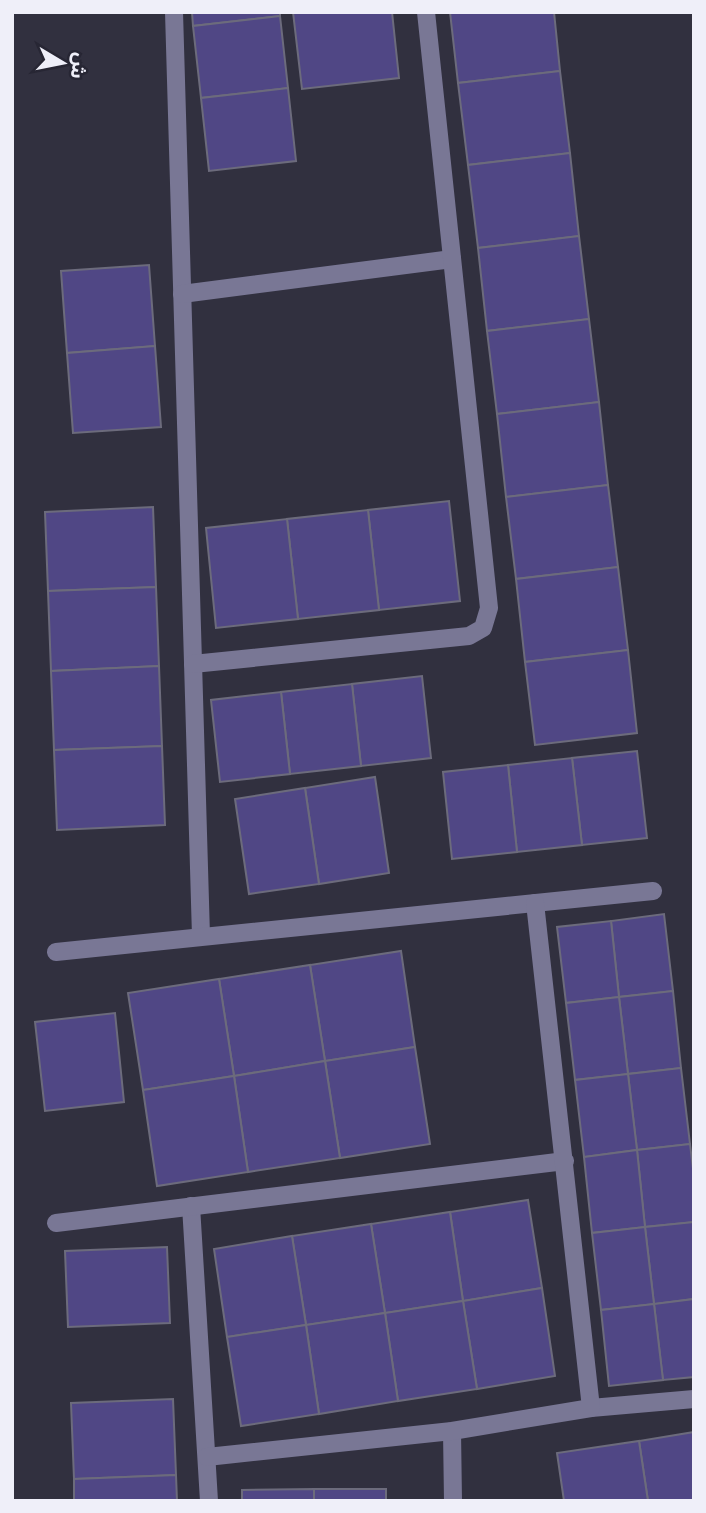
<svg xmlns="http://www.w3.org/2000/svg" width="706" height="1513" font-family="'Work Sans','Noto Sans Arabic',sans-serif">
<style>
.building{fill:#504785;stroke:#6c6b7c;stroke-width:2}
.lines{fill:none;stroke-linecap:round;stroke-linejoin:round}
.minor{stroke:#797795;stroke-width:18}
</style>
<rect width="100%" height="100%" fill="#31303f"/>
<g class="building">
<path d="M192,12H280V16L193,26Z"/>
<path d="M293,12H392L399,78L302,89Z"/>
<path d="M450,12H554L560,71L458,83Z"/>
<path d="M280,16L288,88L201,98L193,26Z"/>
<path d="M560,71L570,153L468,165L458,83Z"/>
<path d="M288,88L296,161L209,171L201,98Z"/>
<path d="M570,153L579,236L478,248L468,165Z"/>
<path d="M579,236L589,319L487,331L478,248Z"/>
<path d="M149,265L155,346L67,353L61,271Z"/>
<path d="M589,319L599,402L497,414L487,331Z"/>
<path d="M155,346L161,427L73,433L67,353Z"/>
<path d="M599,402L608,485L506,497L497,414Z"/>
<path d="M608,485L618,567L516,579L506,497Z"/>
<path d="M449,501L460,601L379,610L368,510Z"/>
<path d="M153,507L156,587L48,591L45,512Z"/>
<path d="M368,510L379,610L298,619L287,519Z"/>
<path d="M287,519L298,619L216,628L206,528Z"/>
<path d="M618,567L628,650L525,662L516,579Z"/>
<path d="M156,587L159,666L51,671L48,591Z"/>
<path d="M628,650L637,733L535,745L525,662Z"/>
<path d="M159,666L162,746L54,750L51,671Z"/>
<path d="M422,676L431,758L361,766L352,684Z"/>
<path d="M352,684L361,766L290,774L281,692Z"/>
<path d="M281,692L290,774L220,782L211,700Z"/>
<path d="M162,746L165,825L57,830L54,750Z"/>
<path d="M637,751L647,838L582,845L572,758Z"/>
<path d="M572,758L582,845L517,852L508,765Z"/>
<path d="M508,765L517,852L452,859L443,772Z"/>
<path d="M375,777L389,873L319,884L305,788Z"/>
<path d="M305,788L319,884L249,894L235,799Z"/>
<path d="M664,914L673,991L619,997L611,921Z"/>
<path d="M611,921L619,997L566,1003L557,927Z"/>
<path d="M401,951L415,1047L325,1061L310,965Z"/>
<path d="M310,965L325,1061L234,1076L219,979Z"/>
<path d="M219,979L234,1076L143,1090L128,993Z"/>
<path d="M673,991L681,1068L628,1074L619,997Z"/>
<path d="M619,997L628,1074L575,1080L566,1003Z"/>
<path d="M115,1013L124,1102L45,1111L35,1022Z"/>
<path d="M415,1047L430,1144L340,1158L325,1061Z"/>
<path d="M325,1061L340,1158L248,1172L234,1076Z"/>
<path d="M681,1068L690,1144L637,1150L628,1074Z"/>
<path d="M628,1074L637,1150L584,1157L575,1080Z"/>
<path d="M234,1076L248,1172L157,1186L143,1090Z"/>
<path d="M690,1144L694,1177V1222L645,1227L637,1150Z"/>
<path d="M637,1150L645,1227L592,1233L584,1157Z"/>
<path d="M528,1200L542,1288L463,1301L450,1212Z"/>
<path d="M450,1212L463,1301L385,1313L371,1224Z"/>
<path d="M694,1222V1299L654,1304L645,1227Z"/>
<path d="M371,1224L385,1313L306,1325L292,1236Z"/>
<path d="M645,1227L654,1304L601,1310L592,1233Z"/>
<path d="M292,1236L306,1325L227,1337L214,1249Z"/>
<path d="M167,1247L170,1323L68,1327L65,1251Z"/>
<path d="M542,1288L555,1376L477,1389L463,1301Z"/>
<path d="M694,1299V1377L663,1380L654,1304Z"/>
<path d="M463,1301L477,1389L398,1401L385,1313Z"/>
<path d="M654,1304L663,1380L609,1386L601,1310Z"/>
<path d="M385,1313L398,1401L319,1414L306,1325Z"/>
<path d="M306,1325L319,1414L241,1426L227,1337Z"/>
<path d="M173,1399L176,1475L74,1479L71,1403Z"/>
<path d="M694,1432V1501H648L639,1441Z"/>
<path d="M639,1441L648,1501H564L557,1453Z"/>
<path d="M176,1475L177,1501H74V1479Z"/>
<rect x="314" y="1489" width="72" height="12"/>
<path d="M314,1489V1501H242V1490Z"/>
</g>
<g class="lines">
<g class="minor">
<path d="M174,12L201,936"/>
<path d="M182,294L452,259"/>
<path d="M193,664L469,636L483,628L489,608L426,12"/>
<path d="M56,952L653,891"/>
<path d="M191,1206L209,1501"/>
<path d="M56,1223L565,1161"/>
<path d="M591,1408L694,1399"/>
<path d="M452,1431L453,1501"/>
<path d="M207,1457L452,1431L591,1408L535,903"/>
</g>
</g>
<rect width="706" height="1513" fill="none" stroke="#efeff9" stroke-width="28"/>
<g transform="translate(63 63) rotate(100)" stroke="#272634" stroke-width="5" paint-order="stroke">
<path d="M0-5L12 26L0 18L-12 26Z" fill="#efeff9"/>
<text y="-10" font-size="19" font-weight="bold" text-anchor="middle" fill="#efeff9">ش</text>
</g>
</svg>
